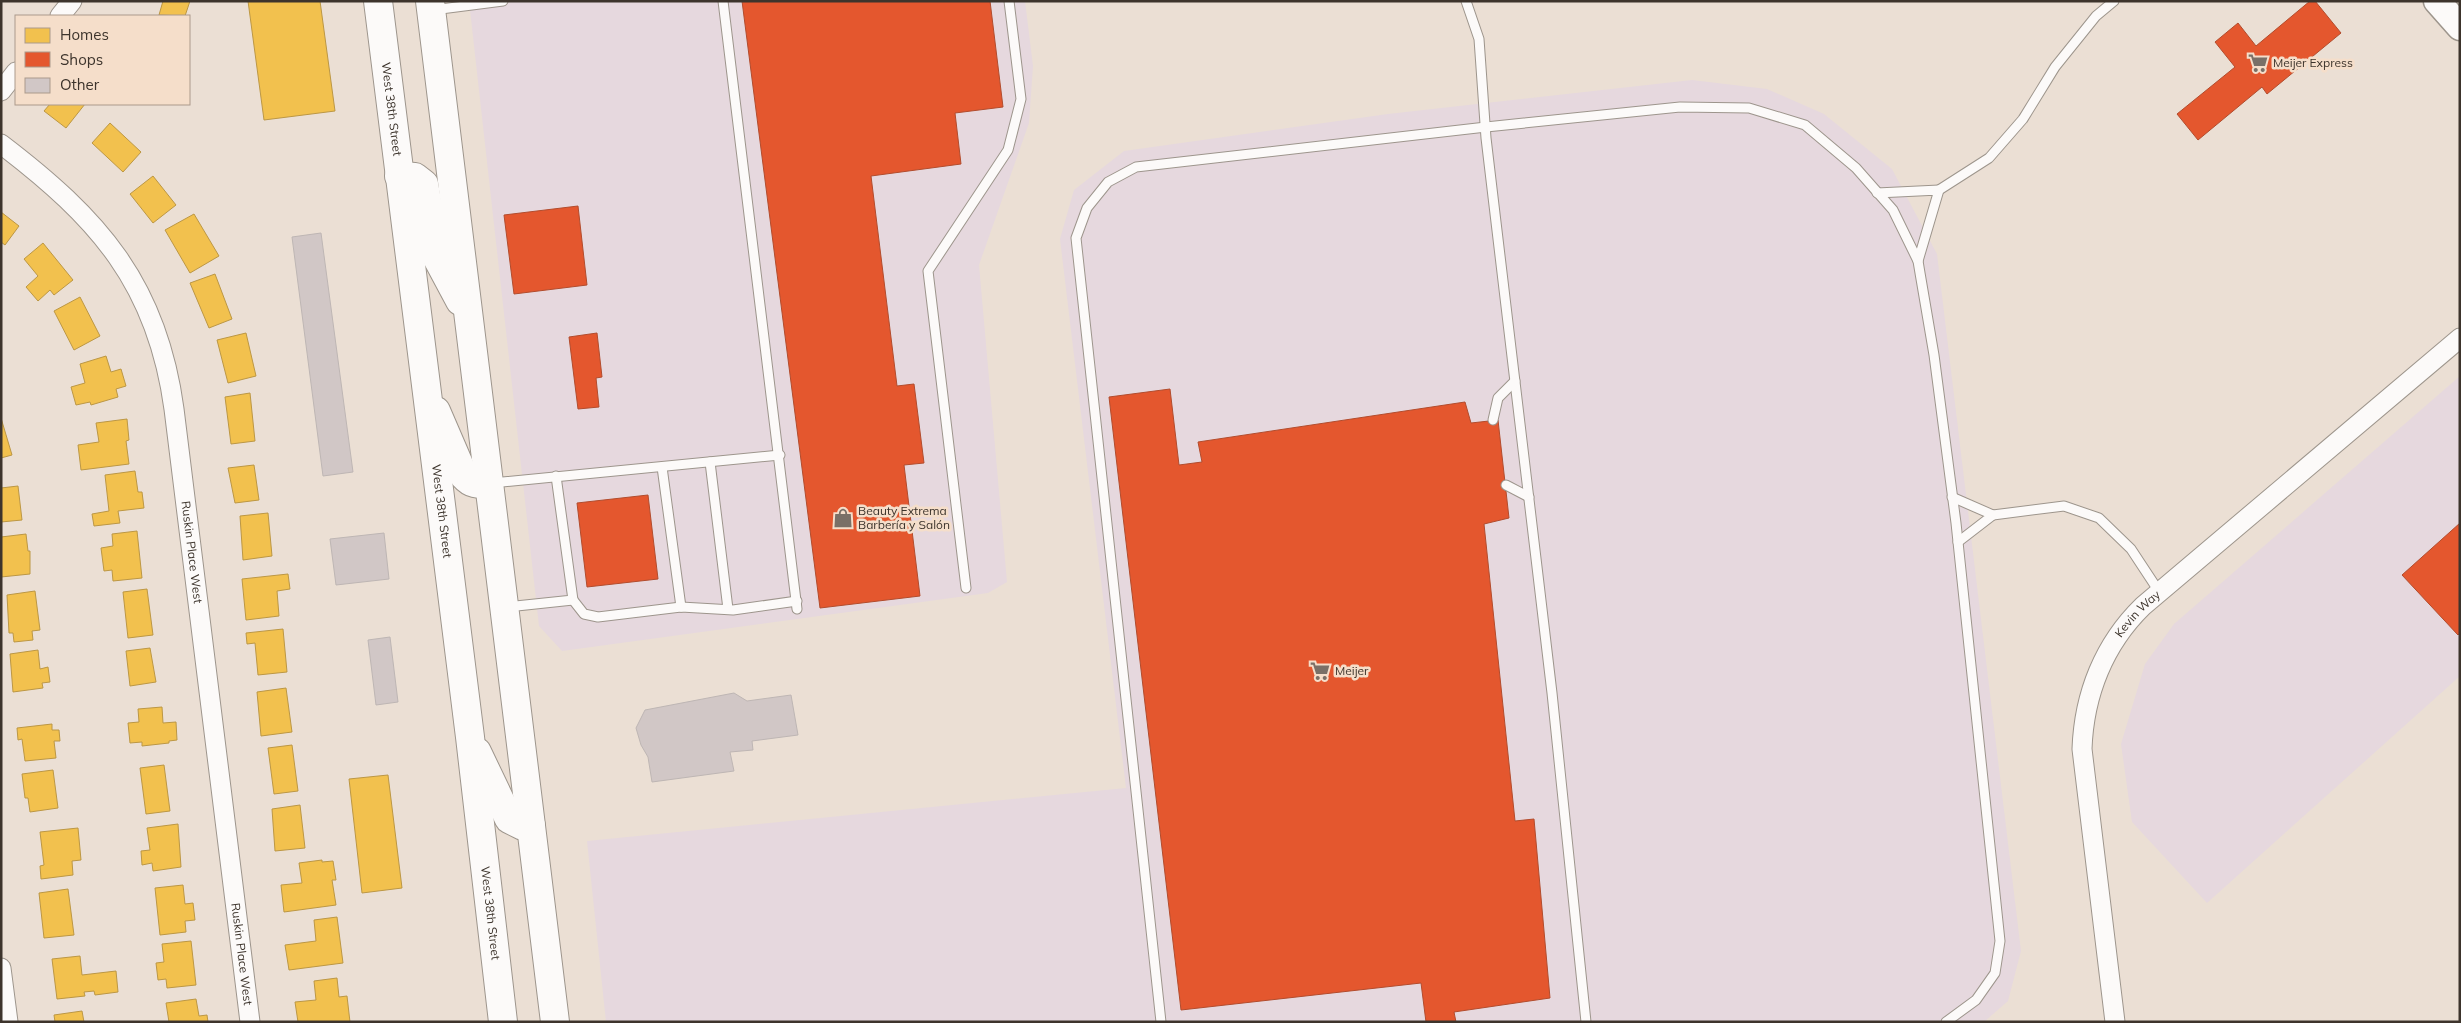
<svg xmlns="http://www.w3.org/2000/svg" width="2461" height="1023" font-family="Mulish,sans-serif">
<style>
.commercial{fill:#e6d8de}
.homes{fill:#f2c14e;stroke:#bc9744}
.shops{fill:#e4572e;stroke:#b24c2d}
.building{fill:#d1c7c6;stroke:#beb6b4}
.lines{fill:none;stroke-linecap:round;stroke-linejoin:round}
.lane-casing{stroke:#9d958c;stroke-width:11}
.street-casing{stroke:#9d958c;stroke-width:21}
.secondary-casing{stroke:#9d958c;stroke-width:29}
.primary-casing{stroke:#9d958c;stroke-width:30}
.lane{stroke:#fcfaf9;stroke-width:9}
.street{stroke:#fcfaf9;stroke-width:19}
.secondary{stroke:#fcfaf9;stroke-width:26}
.primary{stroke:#fcfaf9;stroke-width:28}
.labels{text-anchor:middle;stroke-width:5;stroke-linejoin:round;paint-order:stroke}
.poi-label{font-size:12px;fill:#3d342c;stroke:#f5deca;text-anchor:start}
.street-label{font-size:12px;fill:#3d342c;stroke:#f5deca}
</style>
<rect width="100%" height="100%" fill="#ebdfd4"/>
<g class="commercial">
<path d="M469,1H1025L1033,66L1029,123L979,265L1007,582L988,593L562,651L539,626Z"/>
<path d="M1692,80L1767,89L1824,114L1892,169L1937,254L2021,951L2008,1001L1984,1022H606L587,841L1126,788L1060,239L1074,190L1124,151L1388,114Z"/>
<path d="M2460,376V676L2207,903L2132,822L2121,744L2145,664L2174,624Z"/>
</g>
<g class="homes">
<path d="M163,1H190L185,16L159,15Z"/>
<path d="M248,1H320L335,111L264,120Z"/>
<path d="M50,104H85L66,128L44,111Z"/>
<path d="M110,123L141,152L123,172L92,143Z"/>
<path d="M153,176L176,205L153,223L130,194Z"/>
<path d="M1,212L19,226L5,245L1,242Z"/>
<path d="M194,214L219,256L190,273L165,230Z"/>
<path d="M43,243L73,280L54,295L50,290L38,301L26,287L38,276L24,259Z"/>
<path d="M215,274L232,319L209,328L190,283Z"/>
<path d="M80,297L100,336L74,350L54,311Z"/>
<path d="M246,333L256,376L228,383L217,340Z"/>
<path d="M106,356L111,372L121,369L126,386L116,389L118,397L91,405L90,402L76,405L71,387L85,383L80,364Z"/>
<path d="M250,393L255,441L231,444L225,397Z"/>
<path d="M1,418L12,455L1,458Z"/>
<path d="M127,419L129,440L126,441L129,464L81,470L78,445L99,442L96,423Z"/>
<path d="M254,465L259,500L235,503L228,468Z"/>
<path d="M135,471L138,492H142L144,508L118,511L120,523L94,526L92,514L109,511L105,475Z"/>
<path d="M18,486L22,520L1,522V488Z"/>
<path d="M268,513L272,556L243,560L240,516Z"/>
<path d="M137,531L142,578L113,581L112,570L104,571L101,548L113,546L112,534Z"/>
<path d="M26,534L28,551H30V574L1,577V537Z"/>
<path d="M288,574L290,589L277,591L279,616L246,620L242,579Z"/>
<path d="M147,589L153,635L128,638L123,592Z"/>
<path d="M35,591L40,630L32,631L33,640L14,642L13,633H9L7,595Z"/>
<path d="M283,629L287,672L258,675L255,643L247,644L246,633Z"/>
<path d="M150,648L156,682L130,686L126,651Z"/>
<path d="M38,650L40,669L48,667L50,682L42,683L43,688L13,692L10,654Z"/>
<path d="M286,688L292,732L261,736L257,692Z"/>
<path d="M162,707L163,723L176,722L177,740L169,741V743L142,746V742L130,743L128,723L139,722L138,709Z"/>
<path d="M52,724V730H59L60,741H54L56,758L25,761L22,739L18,740L17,728Z"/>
<path d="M292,745L298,791L274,794L268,748Z"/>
<path d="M164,765L170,811L146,814L140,768Z"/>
<path d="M53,770L58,808L30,812L28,798H25L22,774Z"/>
<path d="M388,775L402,888L362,893L349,779Z"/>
<path d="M300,805L305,848L275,851L272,809Z"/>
<path d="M178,824L181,867L153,871L152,863L142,865L141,851L150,850L147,828Z"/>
<path d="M78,828L81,860L72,861L73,875L41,879L40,866L44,865L40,832Z"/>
<path d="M322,860V862L333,861L336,880H332L336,905L284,912L281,885L302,883L299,863Z"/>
<path d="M183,885L185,904L193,903L195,920L185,921L186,932L160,935L155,888Z"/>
<path d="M68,889L74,935L44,938L39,893Z"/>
<path d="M337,917L343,963L289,970L285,945L316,941L314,920Z"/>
<path d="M191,941L196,985L167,988L166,979L158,980L156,963L164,962L162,944Z"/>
<path d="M80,956L82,975L116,971L118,992L95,995L94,991L84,992L85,996L57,999L52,959Z"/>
<path d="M337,978L339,997L347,996L350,1022H298L295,1002L316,1000L314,981Z"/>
<path d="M196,999L199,1016L207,1015L208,1022H169L166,1003Z"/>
<path d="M82,1011L84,1022H55L54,1015Z"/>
</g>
<g class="shops">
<path d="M742,1H990L1003,107L955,113L961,164L871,176L897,386L914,384L924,463L904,465L920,596L820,608Z"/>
<path d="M2310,1H2315L2341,33L2267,94L2262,87L2198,140L2177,114L2235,67L2215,42L2238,23L2256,46Z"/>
<path d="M578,206L587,285L514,294L504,215Z"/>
<path d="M597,333L602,377L596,378L599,407L578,409L569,337Z"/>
<path d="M1170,389L1179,465L1202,462L1198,442L1465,402L1471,423L1498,420L1509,518L1484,524L1515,821L1534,819L1550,998L1454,1012L1456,1022H1426L1421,983L1181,1010L1109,397Z"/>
<path d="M648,495L658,579L587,587L577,503Z"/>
<path d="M2460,523V633L2458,635L2402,575Z"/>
</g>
<g class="building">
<path d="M321,233L353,472L323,476L292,237Z"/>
<path d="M384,533L389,579L336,585L330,539Z"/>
<path d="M390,637L398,702L376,705L368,640Z"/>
<path d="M734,693L747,701L791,695L798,735L752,741L753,750L730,752L734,771L652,782L648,757L641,745L636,728L645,710Z"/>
</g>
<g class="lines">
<defs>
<g id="lane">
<path d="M723,1L797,609"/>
<path d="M1466,1L1479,39L1486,138L1552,693L1586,1022"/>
<path d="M433,10L503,1"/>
<path d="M1939,190L1989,158L2023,119L2055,67L2096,16L2114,1"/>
<path d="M1877,193L1939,190L1918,261"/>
<path d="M1493,420L1498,398L1515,381"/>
<path d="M710,462L728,609"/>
<path d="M662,467L681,607"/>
<path d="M492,483L780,455"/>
<path d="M1506,485L1529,497"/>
<path d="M1952,497L1993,515L1958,542"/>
<path d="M1993,515L2064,506L2099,518L2131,549L2160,593"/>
<path d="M966,588L928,271L1008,150L1021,99L1009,1"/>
<path d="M573,600L584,614L598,617L681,607L733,610L797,601"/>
<path d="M507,607L573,600L556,476"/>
<path d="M1161,1022L1076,238L1087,208L1108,182L1136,167L1486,127L1680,107L1749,108L1805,125L1856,168L1893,210L1918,261L1920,273L1934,355L1956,523L2000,941L1995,973L1976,1000L1946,1022"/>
</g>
<g id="street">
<path d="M60,16L72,1"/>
<path d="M1,91L16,72"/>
<path id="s1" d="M1,144C98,218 157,283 174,409L250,1022"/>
<path d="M1,968L8,1022"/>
<path id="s2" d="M2115,1022L2082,749C2084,694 2104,644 2143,606L2460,338"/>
</g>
<path id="secondary" d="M2437,1L2460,27"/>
<g id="primary">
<path id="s3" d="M378,1L470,737L503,1022"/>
<path d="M430,1L555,1022"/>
<path d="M399,176L415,177L424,184L437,258L460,301"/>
<path d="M436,411L464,476C471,484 478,485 489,483"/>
<path d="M477,752L509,819L523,826H531"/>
</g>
</defs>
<use href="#lane" class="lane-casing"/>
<use href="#street" class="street-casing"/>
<use href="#secondary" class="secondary-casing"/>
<use href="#primary" class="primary-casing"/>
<use href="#lane" class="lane"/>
<use href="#street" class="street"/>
<use href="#secondary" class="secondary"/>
<use href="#primary" class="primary"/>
</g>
<defs>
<symbol id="supermarket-bare" viewBox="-9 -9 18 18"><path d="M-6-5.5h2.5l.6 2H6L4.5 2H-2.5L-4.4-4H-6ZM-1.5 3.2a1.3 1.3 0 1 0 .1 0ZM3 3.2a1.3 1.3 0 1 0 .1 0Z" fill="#7a7067" stroke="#f5deca" stroke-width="2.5" paint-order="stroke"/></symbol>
<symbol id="shop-bare" viewBox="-9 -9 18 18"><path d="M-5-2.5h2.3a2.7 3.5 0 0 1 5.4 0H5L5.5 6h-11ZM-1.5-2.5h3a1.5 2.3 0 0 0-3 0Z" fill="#7a7067" stroke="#f5deca" stroke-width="2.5" paint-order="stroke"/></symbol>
</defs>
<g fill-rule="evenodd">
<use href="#supermarket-bare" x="2244" y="49" width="28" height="28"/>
<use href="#shop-bare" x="829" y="504" width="28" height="28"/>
<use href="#supermarket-bare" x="1306" y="657" width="28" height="28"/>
</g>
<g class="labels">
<g class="poi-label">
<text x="2273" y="67">Meijer Express</text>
<text x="858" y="515">Beauty Extrema<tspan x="858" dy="14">Barbería y Salón</tspan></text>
<text x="1335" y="675">Meijer</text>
</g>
<g class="street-label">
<text dy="4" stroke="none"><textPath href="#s3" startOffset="109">West 38th Street</textPath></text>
<text dy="4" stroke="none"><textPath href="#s3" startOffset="514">West 38th Street</textPath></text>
<text dy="4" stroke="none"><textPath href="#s1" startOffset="471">Ruskin Place West</textPath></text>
<text dy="4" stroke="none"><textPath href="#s2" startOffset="425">Kevin Way</textPath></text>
<text dy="4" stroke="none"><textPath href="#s3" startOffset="919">West 38th Street</textPath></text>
<text dy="4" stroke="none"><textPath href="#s1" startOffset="876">Ruskin Place West</textPath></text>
</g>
</g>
<rect width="2461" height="1023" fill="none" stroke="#3d342c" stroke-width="5"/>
<rect x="15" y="15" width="175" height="90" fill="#f5deca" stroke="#ab9a8b"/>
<rect x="25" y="28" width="25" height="15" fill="#f2c14e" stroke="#ab9a8b"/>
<text x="60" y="40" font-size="15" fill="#3d342c">Homes</text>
<rect x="25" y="52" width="25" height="15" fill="#e4572e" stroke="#ab9a8b"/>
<text x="60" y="65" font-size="15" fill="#3d342c">Shops</text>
<rect x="25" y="78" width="25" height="15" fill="#d1c7c6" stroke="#ab9a8b"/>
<text x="60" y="90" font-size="15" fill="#3d342c">Other</text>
</svg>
